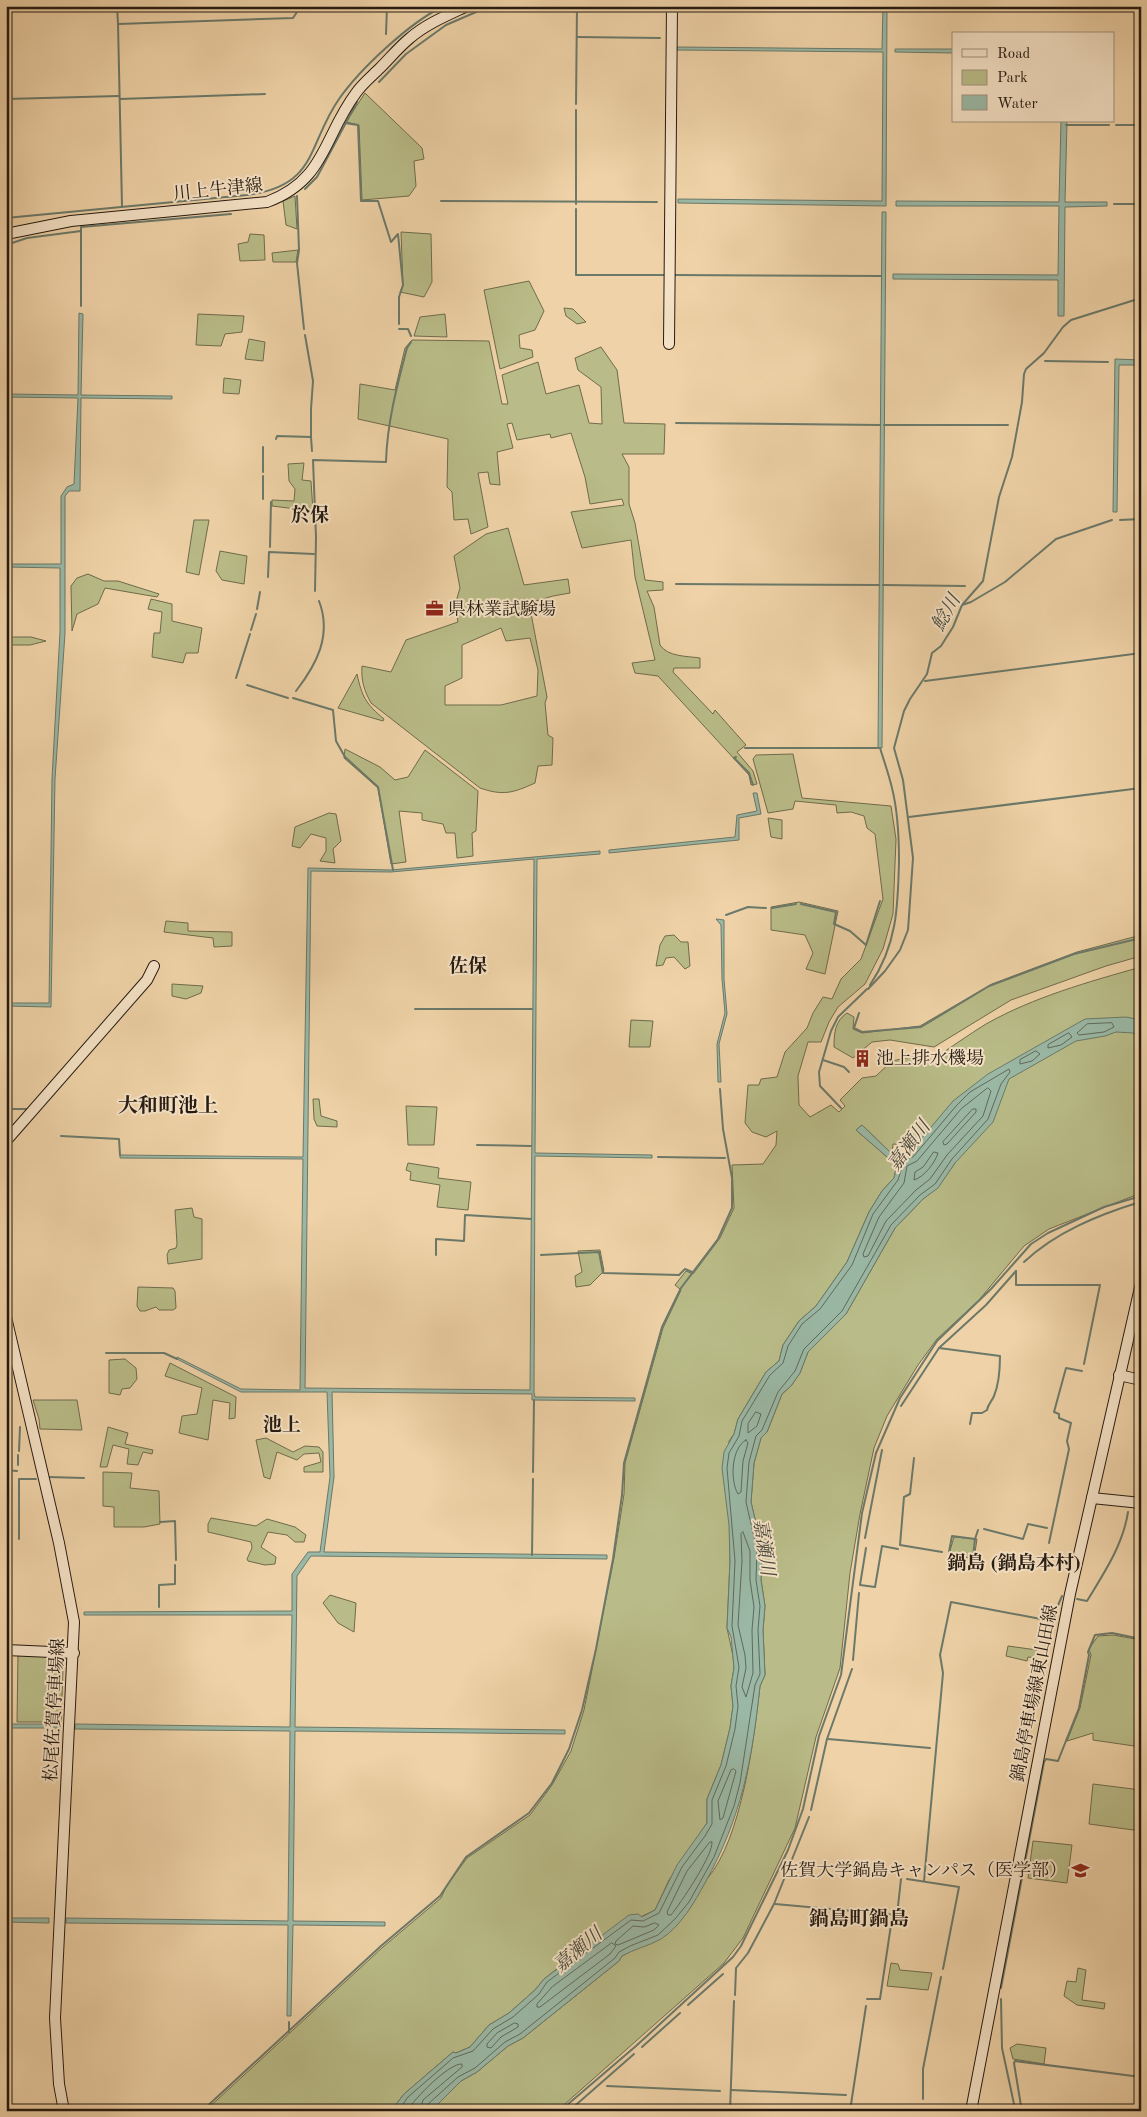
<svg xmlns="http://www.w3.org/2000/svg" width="1147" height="2117" font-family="'Old Standard TT','Noto Serif JP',serif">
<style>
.green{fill:#b9bc88;stroke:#6f6b4c;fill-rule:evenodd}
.water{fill:#9ab8a5;stroke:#6b796a;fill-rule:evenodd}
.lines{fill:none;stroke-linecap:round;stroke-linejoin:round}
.shore{stroke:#60695b;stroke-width:1}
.stream{stroke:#6b796a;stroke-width:2}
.secondary-casing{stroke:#251a11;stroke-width:12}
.secondary{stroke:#f5e2c6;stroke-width:10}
.labels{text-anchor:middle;stroke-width:4;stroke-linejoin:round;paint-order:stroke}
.street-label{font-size:18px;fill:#251a11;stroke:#f5e2c6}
.poi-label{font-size:18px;fill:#251a11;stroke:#f5e2c6;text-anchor:start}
.neighbourhood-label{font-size:19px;font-weight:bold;fill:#251a11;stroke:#f5e2c6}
.water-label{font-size:19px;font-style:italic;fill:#48493d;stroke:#f5e2c6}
.quarter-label{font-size:20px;font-weight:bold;fill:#251a11;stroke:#f5e2c6}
</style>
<rect width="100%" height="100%" fill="#efd2a7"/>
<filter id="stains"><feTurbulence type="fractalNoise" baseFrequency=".004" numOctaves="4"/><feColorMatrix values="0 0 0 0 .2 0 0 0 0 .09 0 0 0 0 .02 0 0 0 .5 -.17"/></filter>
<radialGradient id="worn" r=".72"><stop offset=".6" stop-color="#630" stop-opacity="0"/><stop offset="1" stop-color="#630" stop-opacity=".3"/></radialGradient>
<g class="green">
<path d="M365,93L422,148L424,159L414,161L416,186L409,196L362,200L359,125L346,122Z"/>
<path d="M295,196L297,229L286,225L283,201Z"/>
<path d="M401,232L431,234L432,282L424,297L400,292L403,285Z"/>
<path d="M250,234L264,235L265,260L240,261L238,244L248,242Z"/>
<path d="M298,250L296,262H273L272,253Z"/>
<path d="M529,281L544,311L535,330L519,335L520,348L532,350L533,357L500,369L484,290Z"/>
<path d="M564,308L573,309L586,322L577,324L566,316Z"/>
<path d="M198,314L244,316L242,332L225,334L221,346L196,345Z"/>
<path d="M445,314L447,337L414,336L420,317Z"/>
<path d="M249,339L265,342L263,361L245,359Z"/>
<path d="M412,340L489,341L502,404H508L502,375L538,362L546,394L579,385L589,423L602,424L601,387L578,370L575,358L601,347L617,370L624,423L665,424L664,454H622L629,467V504L635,523L645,580L663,582V590L647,591L654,607L660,645C668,657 687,656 700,658V668H674L673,672L713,714L715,710L746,745L737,752L753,771L757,784L751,785L749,775L658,676L635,673L632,663L655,660L635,577L631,540L582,548L571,512L624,505L622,499L590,504L585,477L571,433L551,438L550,434L517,440L512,423L507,424L513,448L497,452L500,485L490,484L488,472L478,473L488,527L471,534L468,519L454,520L452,492L447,487L448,439L358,419L360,384L395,390L405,348Z"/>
<path d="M224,378L241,380L239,394L223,393Z"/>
<path d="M304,463L302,480L311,481L313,511L272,506V500L294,501L295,489L289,481L288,464Z"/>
<path d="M194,520H209L199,575L186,572Z"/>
<path d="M508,528L524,585L568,579L570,593L553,596L529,603L547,697L545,703L548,735L553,738L552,765L538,766L535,783C513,793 503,796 480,788L371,703C364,690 361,681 362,666L391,672L406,640L458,622L455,605L460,588L454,556L486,534ZM501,628L506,641L530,638L538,670L537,696L501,705H445V686L462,678V645Z"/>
<path d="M220,551L247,556L244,584L222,580L216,571Z"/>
<path d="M88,574L104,581H118L159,594L157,597L105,588L98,604L77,614L72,631L71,586L77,578Z"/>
<path d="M151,599L172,604V621L202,628L198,653H186L183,663L152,657L154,633H160L162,612L148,609Z"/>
<path d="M6,637H31L46,641L30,645H6Z"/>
<path d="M357,674C362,697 366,704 384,719L383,721L338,708Z"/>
<path d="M345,749L380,767L395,780L408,777L425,750L478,791L476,831L472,833L473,856L457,858L455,833H446L443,824L422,820V813L399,811L406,862L391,864L378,788L344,758Z"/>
<path d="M793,754L802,798L891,806L896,839L893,914L883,949L865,984L838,1007L829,1022L821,1042H808L798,1076L799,1105L810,1117L831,1105L839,1112L845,1106L840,1100L862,1078L876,1076L892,1061L925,1054L932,1060C950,1048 968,1035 986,1024C1034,997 1088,982 1141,967V1193L1049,1229L1024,1246L979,1300L937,1339L918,1365L887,1416L874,1448L860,1514L850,1573L840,1668L816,1737L795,1828L743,1938L724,1963L557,2111H427L436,2106L461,2081L477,2072L508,2046L523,2038L619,1961L622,1956L632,1950C657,1927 685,1905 707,1879C742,1838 754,1739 760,1686L765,1675L763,1630L765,1606L761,1580L762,1549L751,1502L754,1463L761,1438L767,1432L782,1394L791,1386L800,1373L808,1352L846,1314L895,1228L923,1199L938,1187L955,1163L958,1097L909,1153H906L904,1145L893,1144L892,1154L862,1125L856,1130L894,1163L896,1169L894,1178L882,1191L869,1212L847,1262L816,1306L799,1321L783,1345L779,1361L766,1372L738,1419L734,1434L729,1441L730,1561L727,1628L733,1656L734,1668L731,1686L733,1706L730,1728L721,1765L707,1799V1823L669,1880L655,1910L609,1932L586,1946L544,1979L535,1990L509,2013L489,2025L470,2047L456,2053L453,2052L404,2094L391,2111H205L383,1947L441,1898L447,1885L467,1858L530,1815L552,1785L571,1751L584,1710L614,1558L624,1494L625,1463L663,1328L681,1290L675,1285L686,1271L693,1274L720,1238L734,1208L732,1165L763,1164L776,1145L777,1131L766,1137L752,1132L745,1123L748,1085H759L761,1079L777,1077L785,1052L807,1028L813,1013L823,997L832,999L841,979L861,959L883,899L875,834L867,828L864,816L851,812L837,813L836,805L795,801L793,809L768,813L753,759L756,755Z"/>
<path d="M329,813L336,814L341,841L333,849L335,863L320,861L326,851V838L311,834L300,848L292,846L295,827Z"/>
<path d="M768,818L782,820V839L771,837Z"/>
<path d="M799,902L838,911L825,974L806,969L813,953L805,935L771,930V907Z"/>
<path d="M166,921L188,923V931L232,932V946L214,947L213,938L164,932Z"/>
<path d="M674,935L681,942H688L690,966L685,969L674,957L666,958L663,965L656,966L660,945L665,936Z"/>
<path d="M1141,935V956L1106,966L1011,1000L934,1047L890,1040L872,1042L853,1058L834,1047C834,1033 835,1021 847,1013L854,1017L853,1029L862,1033L920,1026L992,984L1077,952Z"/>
<path d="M172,984L203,986L201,993L186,999L172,996Z"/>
<path d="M631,1020L653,1021L650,1047H629Z"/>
<path d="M313,1099H319L321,1116L337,1121V1127L317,1126L314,1119Z"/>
<path d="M406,1106L437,1107L434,1145H408Z"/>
<path d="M408,1163L439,1168L438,1178L471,1182L468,1210L437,1207L440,1185L410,1180L411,1172L406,1170Z"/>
<path d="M192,1208L194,1217L202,1219V1259L168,1264L167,1255L169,1250L176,1248L177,1244L175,1210Z"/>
<path d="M600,1250L604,1271L590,1285L576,1287L575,1276L582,1272L578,1251Z"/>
<path d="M138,1287L173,1288L175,1291L176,1308L173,1310H159L156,1307L145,1311H140L137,1306Z"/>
<path d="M125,1359L136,1368L137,1379L130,1388L122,1389L120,1395L109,1393V1360Z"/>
<path d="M170,1363L236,1397L235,1418L229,1419L230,1403L213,1400L208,1440L179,1433L182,1416L197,1414L202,1388L165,1376Z"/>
<path d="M33,1400H77L82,1430L40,1429L39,1419Z"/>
<path d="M108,1427L128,1433L125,1444L153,1450L152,1454L143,1452L138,1465L127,1464L129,1449L113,1445L107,1467H100Z"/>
<path d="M266,1438L293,1452L305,1446L319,1447L323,1452V1472H304V1467L321,1462L319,1453L304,1454L297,1460L277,1452L270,1479L264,1477L256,1440Z"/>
<path d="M103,1472L132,1473L130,1488L159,1491L160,1524L144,1527H114V1507L103,1506Z"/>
<path d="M211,1518L256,1526L267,1519L295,1527L306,1535L304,1542H295L287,1535L268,1532L261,1547L276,1557L275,1564L265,1565L248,1561L247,1559L252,1548L251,1542L208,1532V1524Z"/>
<path d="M954,1537L977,1539L974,1559L949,1554Z"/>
<path d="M330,1595L356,1603L354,1632L338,1623L323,1603Z"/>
<path d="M1113,1635L1141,1640V1747L1093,1740V1733L1067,1741L1080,1708L1091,1655L1089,1649L1098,1636Z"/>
<path d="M1008,1646L1037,1650L1036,1658L1028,1657L1027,1661L1006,1656Z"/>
<path d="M18,1655L53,1657L63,1670L61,1722H17Z"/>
<path d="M1093,1784L1141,1790V1831L1089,1824Z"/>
<path d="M1033,1841L1072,1845L1067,1883L1028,1878Z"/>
<path d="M891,1963L898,1964L900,1970L932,1973L928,1990L887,1986Z"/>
<path d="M1078,1968L1086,1970L1082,2000L1105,2003L1104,2009L1077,2005L1064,1996L1067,1981L1076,1982Z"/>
<path d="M1017,2044L1046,2048L1044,2064L1013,2059L1010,2048Z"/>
</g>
<g class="water">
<path d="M883,6H887L886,206L678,203V199L882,201L883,52L677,50V47L882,49Z"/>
<path d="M895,49H953V53L895,52Z"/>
<path d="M1061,121H1067L1065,202H1107V206L1065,207L1064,316H1058V280L893,279V274L1058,275L1059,206H896V201L1059,202Z"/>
<path d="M882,212H886L882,748H878Z"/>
<path d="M79,313L83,314L81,395L172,396V399L81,398L80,491H69L65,496V633L55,779L51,1007L6,1006V1003H49L52,779L60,632V568L6,567V564H61V496L67,487L74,484L78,398L6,397V394L78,395Z"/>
<path d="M1115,359L1141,360V365H1119L1117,512H1113Z"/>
<path d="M753,793H757L761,814L739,818V840L609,853V850L735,837L737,815L757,811Z"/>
<path d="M600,851V854L537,859L535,1153L652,1155V1158L535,1156L534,1392L535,1397L635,1398V1401L532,1400V1394L332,1392L334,1477L324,1552L607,1555V1559L311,1556L297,1576L295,1727L565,1730V1734L295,1731L293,1921L385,1922V1926L293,1925L291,2016H287L288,1925L66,1923V1918L288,1921L290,1731L75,1729V1724L290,1727L292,1615H84V1612L292,1611V1574L308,1552H320L330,1477L327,1392H241L177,1359V1357L241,1389L300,1390L303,1159L120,1158V1155L303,1157L308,868L391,870ZM534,859L530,1390L305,1388L311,871L391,872Z"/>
<path d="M716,919L724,920V979L727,1014L719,1044L721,1082H718L717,1044L725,1013L722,979L721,925Z"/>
<path d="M1126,1017L1141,1020V1036L1133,1033L1116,1032L1105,1036L1076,1041L1009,1079L993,1122L955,1163L938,1188L923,1199L895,1228L846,1314L808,1352L800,1373L791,1386L782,1394L767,1432L761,1438L754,1463L751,1502L762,1549L761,1580L765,1606L763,1630L765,1675L760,1686C752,1761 742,1816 705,1883C694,1903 681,1926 661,1939C649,1946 634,1949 622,1956L619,1961L523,2038L508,2046L477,2072L461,2081L436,2106L427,2111H391L404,2094L453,2052L456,2053L470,2047L489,2025L509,2013L535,1990L544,1979L629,1915L638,1914L642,1917L655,1910L677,1865L707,1823V1799L721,1765L730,1728L733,1706L731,1686L734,1668L731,1637L727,1628L730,1561L729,1525L722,1468L724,1452L734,1434L738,1419L766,1372L779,1361L783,1345L799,1321L816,1306L847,1262L869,1212L882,1191L894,1178L896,1169L894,1163L856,1130L862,1125L892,1154L909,1153L953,1101L988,1074L1085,1019Z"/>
<rect x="6" y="1724" width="54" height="4"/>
<path d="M6,1918H49V1923L6,1922Z"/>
</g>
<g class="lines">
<g class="shore">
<path d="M1112,1023L1114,1027L1104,1032L1079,1035L1077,1033L1087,1024Z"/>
<path d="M1069,1033L1072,1037L1061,1045L1048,1048V1045Z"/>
<path d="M1036,1051L1040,1054L1032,1061L1020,1064V1060Z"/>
<path d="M988,1088L991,1091L983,1116L947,1155L930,1179L916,1190L886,1221L868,1256L864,1257L863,1254L879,1217L904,1183L907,1166L917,1161L961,1109Z"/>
<path d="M973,1109H976V1112L947,1144L944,1145L943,1142Z"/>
<path d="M934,1152L938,1153C935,1163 924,1177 914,1180L915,1172L923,1167Z"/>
<path d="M756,1412L761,1414L757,1426L748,1433V1424Z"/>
<path d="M746,1440L748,1443L743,1461L741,1492L738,1494C730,1481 731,1448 746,1440Z"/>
<path d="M743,1532L750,1551V1580L754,1607L752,1630L753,1673L746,1697L742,1687L746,1668L745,1655L738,1625L742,1561L741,1534Z"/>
<path d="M734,1769L736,1771L723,1818L720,1820L718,1801L731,1770Z"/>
<path d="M712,1842C714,1854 680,1904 671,1915H668L667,1912L687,1871L709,1843Z"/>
<path d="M655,1923L659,1925L654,1930L618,1945L615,1944L616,1941L633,1926L644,1927Z"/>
<path d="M612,1943L616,1946L610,1954L540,2007H537V2004L552,1987Z"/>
<path d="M515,2023L518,2024V2027L501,2037L491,2048L487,2047V2044L497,2033Z"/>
<path d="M398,2111L408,2097L453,2058L473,2051L493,2029L513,2017L539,1994L547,1982L631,1920L643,1921L659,1913L682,1867L705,1836L712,1824V1800L726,1766L735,1729L738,1706L736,1686L739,1667L732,1626L735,1561L727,1468L729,1453L739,1436L742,1421L770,1375L783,1363L788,1346L802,1324L820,1309L852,1265L873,1214L898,1180L901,1170L899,1160L913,1157L957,1105L970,1092L1009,1069L1010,1072L1001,1084L988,1119L952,1159L935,1184L920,1195L891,1225L842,1311L804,1349L795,1371L778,1392L762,1430L756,1436L749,1462L746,1502L757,1550L756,1580L760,1606L758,1630L760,1674L755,1685L740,1783L734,1806L714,1857L689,1902L675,1919L658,1935L630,1946L619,1952L615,1958L520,2034L505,2042L475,2068L458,2077L427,2105L426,2111"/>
<path d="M407,2111C414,2099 449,2063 462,2064V2067L423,2100L420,2111"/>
</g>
<g class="stream">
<path d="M117,6L118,24"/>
<path d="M386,34L387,6"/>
<path d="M577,37L660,38"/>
<path d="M379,82L406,54L446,25L490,6"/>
<path d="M6,99L119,96"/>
<path d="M120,99L265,94"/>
<path d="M576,104L577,6"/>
<path d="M345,123L358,125L361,201H378L391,242L398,234L403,285L399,297V324"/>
<path d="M1066,125H1109"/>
<path d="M1116,125H1141"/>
<path d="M305,189L317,177L357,102"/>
<path d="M297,196L299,250L297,263L304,329"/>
<path d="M441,201L657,202"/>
<path d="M576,204V110"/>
<path d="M1114,204H1141"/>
<path d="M122,206L118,24L293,18L297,12V6"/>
<path d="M576,209V275H664"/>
<path d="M6,218L247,195C318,186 307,145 339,99C360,69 410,22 444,6"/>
<path d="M6,245L27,238L81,231"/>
<path d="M674,275L881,276"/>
<path d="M81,306V227L231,214"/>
<path d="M399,329H408L411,336"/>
<path d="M1045,361L1108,362"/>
<path d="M676,423L880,425"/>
<path d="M884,425H1008"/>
<path d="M311,437L312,451"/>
<path d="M276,439L277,436L311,437V409L313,381L305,335"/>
<path d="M263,472V447"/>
<path d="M263,499V476"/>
<path d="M1120,520L1141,519"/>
<path d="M270,547L271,502"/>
<path d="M268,577L269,552L314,554"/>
<path d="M676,584L879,585"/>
<path d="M883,585L965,586"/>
<path d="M315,591L316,537L313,460L386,462C387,423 397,386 407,348L411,342"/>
<path d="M962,605L971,602L1005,582L1056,539L1112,520"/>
<path d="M257,609L260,592"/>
<path d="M251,630L256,614"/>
<path d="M236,678L250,634"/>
<path d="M925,681L1141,653"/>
<path d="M247,685L288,698"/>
<path d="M296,691C317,664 332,635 319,601"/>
<path d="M293,698L333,710L336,741L345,757L378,787L393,870"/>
<path d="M745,748H878"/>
<path d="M736,757L734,758L749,773L753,785"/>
<path d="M909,817L1141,788"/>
<path d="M801,904L836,912L834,924L850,931L866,945L880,901"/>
<path d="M772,908L796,904"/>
<path d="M726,915L748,907L766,908"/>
<path d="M870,985C897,945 898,907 899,861C899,837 898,812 892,788C889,775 884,761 880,748"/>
<path d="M868,989L885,971L900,950L908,930L913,858L903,780L894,748L904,711L910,699L927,674L932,653L941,646L953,627L962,605L983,581L999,497L1012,457L1022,402L1024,374L1026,369L1044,353L1063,327L1071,320L1141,298"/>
<path d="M415,1009H532"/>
<path d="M859,1013L854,1028L862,1032L921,1027L989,986L1074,954L1141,938"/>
<path d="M823,1060L844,1067L849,1072"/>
<path d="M841,1108L820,1086L819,1072L831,1031L838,1017L867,989"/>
<path d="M6,1109H27"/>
<path d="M61,1136L119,1139L120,1155"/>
<path d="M477,1145L531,1146"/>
<path d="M658,1157L725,1158"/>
<path d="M436,1255V1239L464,1241L465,1215L531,1219"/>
<path d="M541,1255L599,1252L603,1273L679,1275L685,1269L692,1272"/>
<path d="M1024,1262C1056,1232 1098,1215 1140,1202"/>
<path d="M1016,1271V1285H1100L1084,1364"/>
<path d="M939,1348L1000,1356C1000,1369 999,1384 994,1396C992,1401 988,1404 987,1410L982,1413H972L970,1424"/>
<path d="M106,1353H164L177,1359"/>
<path d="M901,1406L939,1348L986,1305L1016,1271"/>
<path d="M19,1451L20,1427"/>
<path d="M914,1458L910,1494L904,1497L900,1545L942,1552"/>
<path d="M18,1465V1455"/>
<path d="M6,1470L17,1471"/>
<path d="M533,1472L534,1400"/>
<path d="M48,1477L84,1478"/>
<path d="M1139,1494L1141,1484"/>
<path d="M160,1522L175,1521L176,1560"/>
<path d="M984,1529L1023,1539L1028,1524L1047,1528"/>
<path d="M865,1538L882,1450"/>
<path d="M19,1539V1479H36"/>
<path d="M1049,1543L1069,1449L1067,1441L1071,1423L1059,1418V1414L1054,1412L1066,1368L1082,1371"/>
<path d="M866,1548L860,1585L875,1587L882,1546L898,1549"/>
<path d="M949,1552L952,1536L975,1539L978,1530"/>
<path d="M532,1555L533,1479"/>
<path d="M973,1557L975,1539"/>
<path d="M1077,1599L1087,1601C1104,1573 1123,1545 1128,1512"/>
<path d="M159,1607V1585L175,1584V1565"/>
<path d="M853,1660L859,1593"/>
<path d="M828,1739L930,1748"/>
<path d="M811,1810L827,1739L852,1669"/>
<path d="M907,1879L959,1887L943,1969"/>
<path d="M924,1881L943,1673L940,1655L951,1602L1046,1620L1056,1610L1062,1596"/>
<path d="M775,1904L897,1915"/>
<path d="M1001,1988L1044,1762L1046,1759L1058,1761L1079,1708L1089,1655L1088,1652L1095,1635L1112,1633L1141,1639"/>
<path d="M735,1995L736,1968L748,1953L774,1904L809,1817"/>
<path d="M867,1999H880L892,1918L897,1919V1915L901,1879"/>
<path d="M1001,1999L1002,2048L1014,2104"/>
<path d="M688,2005L723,1974"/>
<path d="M289,2022V2032"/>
<path d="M642,2047L680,2013"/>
<path d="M607,2086L720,2091"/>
<path d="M731,2090L846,2095"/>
<path d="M923,2099V2069L941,1977"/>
<path d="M1021,2106L1014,2063L1015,2061L1141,2077"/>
<path d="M923,2107V2111"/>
<path d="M202,2111L381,1946L440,1896L466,1857L529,1813L552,1783L569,1749L582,1710L596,1649L613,1559L622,1495L624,1463L662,1327L681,1288L718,1239L732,1208V1178L723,1129L720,1089"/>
<path d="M560,2111L636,2046L733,1957L741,1946L788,1850L803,1809L819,1736L841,1675L862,1513L876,1453L900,1398L937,1341L991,1289L1031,1244L1048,1233L1104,1207L1141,1196"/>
<path d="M569,2111L634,2054"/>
<path d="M730,2111L734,2001"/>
<path d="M850,2111L866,2006"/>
</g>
<defs>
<g id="secondary">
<path d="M6,234L71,221L267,202C326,180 323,137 356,93C362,84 372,76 380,68C390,58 399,47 410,38C426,24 448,15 467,6"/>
<path d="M669,344L672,6"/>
<path d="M6,1141L147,980L154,966"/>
<path d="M6,1317L59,1543L74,1622L55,2018L59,2084L64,2111"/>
<path d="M1119,1375L1141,1380"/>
<path d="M1092,1498L1141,1503"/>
<path d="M6,1650L74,1653"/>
<path d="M971,2111L1070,1594L1141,1283"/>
</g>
</defs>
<use href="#secondary" class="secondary-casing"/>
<use href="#secondary" class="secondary"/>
</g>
<defs>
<symbol id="office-bare" viewBox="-9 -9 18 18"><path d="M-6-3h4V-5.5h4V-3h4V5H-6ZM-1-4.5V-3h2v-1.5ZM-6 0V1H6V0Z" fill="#8f2418" stroke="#f5e2c6" stroke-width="2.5" paint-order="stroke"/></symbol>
<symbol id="building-bare" viewBox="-9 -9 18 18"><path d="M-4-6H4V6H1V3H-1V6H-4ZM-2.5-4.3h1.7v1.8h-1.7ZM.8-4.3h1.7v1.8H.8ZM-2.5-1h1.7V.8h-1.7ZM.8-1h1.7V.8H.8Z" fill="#8f2418" stroke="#f5e2c6" stroke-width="2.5" paint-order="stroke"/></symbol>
<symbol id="university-bare" viewBox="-9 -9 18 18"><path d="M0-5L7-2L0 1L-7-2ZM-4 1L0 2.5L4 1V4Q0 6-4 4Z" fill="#8f2418" stroke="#f5e2c6" stroke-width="2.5" paint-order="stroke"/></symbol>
</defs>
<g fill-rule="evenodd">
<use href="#office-bare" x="422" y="596" width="25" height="25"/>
<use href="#building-bare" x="850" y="1046" width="25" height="25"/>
<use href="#university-bare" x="1068" y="1858" width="25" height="25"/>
</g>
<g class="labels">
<g class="street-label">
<text transform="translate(218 189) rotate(-6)" y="6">川上牛津線</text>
<text transform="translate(1034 1693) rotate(-79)" y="6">鍋島停車場線東山田線</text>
<text transform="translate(54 1710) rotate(-87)" y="6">松尾佐賀停車場線</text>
</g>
<g class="poi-label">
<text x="448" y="615">県林業試験場</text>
<text x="876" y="1064">池上排水機場</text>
<text x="1067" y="1876" text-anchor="end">佐賀大学鍋島キャンパス（医学部）</text>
</g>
<g class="neighbourhood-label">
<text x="310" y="521">於保</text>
<text x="468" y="972">佐保</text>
<text x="282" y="1431">池上</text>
<text x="1014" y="1569">鍋島 (鍋島本村)</text>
</g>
<g class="water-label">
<text transform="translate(945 612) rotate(-60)" y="7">鯰川</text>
<text transform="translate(908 1145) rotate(-53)" y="7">嘉瀬川</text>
<text transform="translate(765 1547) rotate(82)" y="7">嘉瀬川</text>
<text transform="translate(577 1949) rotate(-40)" y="7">嘉瀬川</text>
</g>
<g class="quarter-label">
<text x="168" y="1112">大和町池上</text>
<text x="859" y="1925">鍋島町鍋島</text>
</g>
</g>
<rect width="1147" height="2117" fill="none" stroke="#efd2a7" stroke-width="25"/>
<rect x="8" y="8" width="1132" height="2102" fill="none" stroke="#251a11" stroke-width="2.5"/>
<rect x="12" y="12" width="1122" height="2092" fill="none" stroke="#251a11"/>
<rect x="952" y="32" width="162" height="90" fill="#f5e2c6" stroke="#a2927e"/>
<rect x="962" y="49" width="25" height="8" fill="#f5e2c6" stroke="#a2927e"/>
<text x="997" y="58" font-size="15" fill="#251a11">Road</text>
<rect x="962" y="70" width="25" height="15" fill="#b9bc88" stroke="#a2927e"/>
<text x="997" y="82" font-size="15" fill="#251a11">Park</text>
<rect x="962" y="95" width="25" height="15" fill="#9ab8a5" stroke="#a2927e"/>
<text x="997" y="108" font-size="15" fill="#251a11">Water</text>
<rect width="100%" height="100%" filter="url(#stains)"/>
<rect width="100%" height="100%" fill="url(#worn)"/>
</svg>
